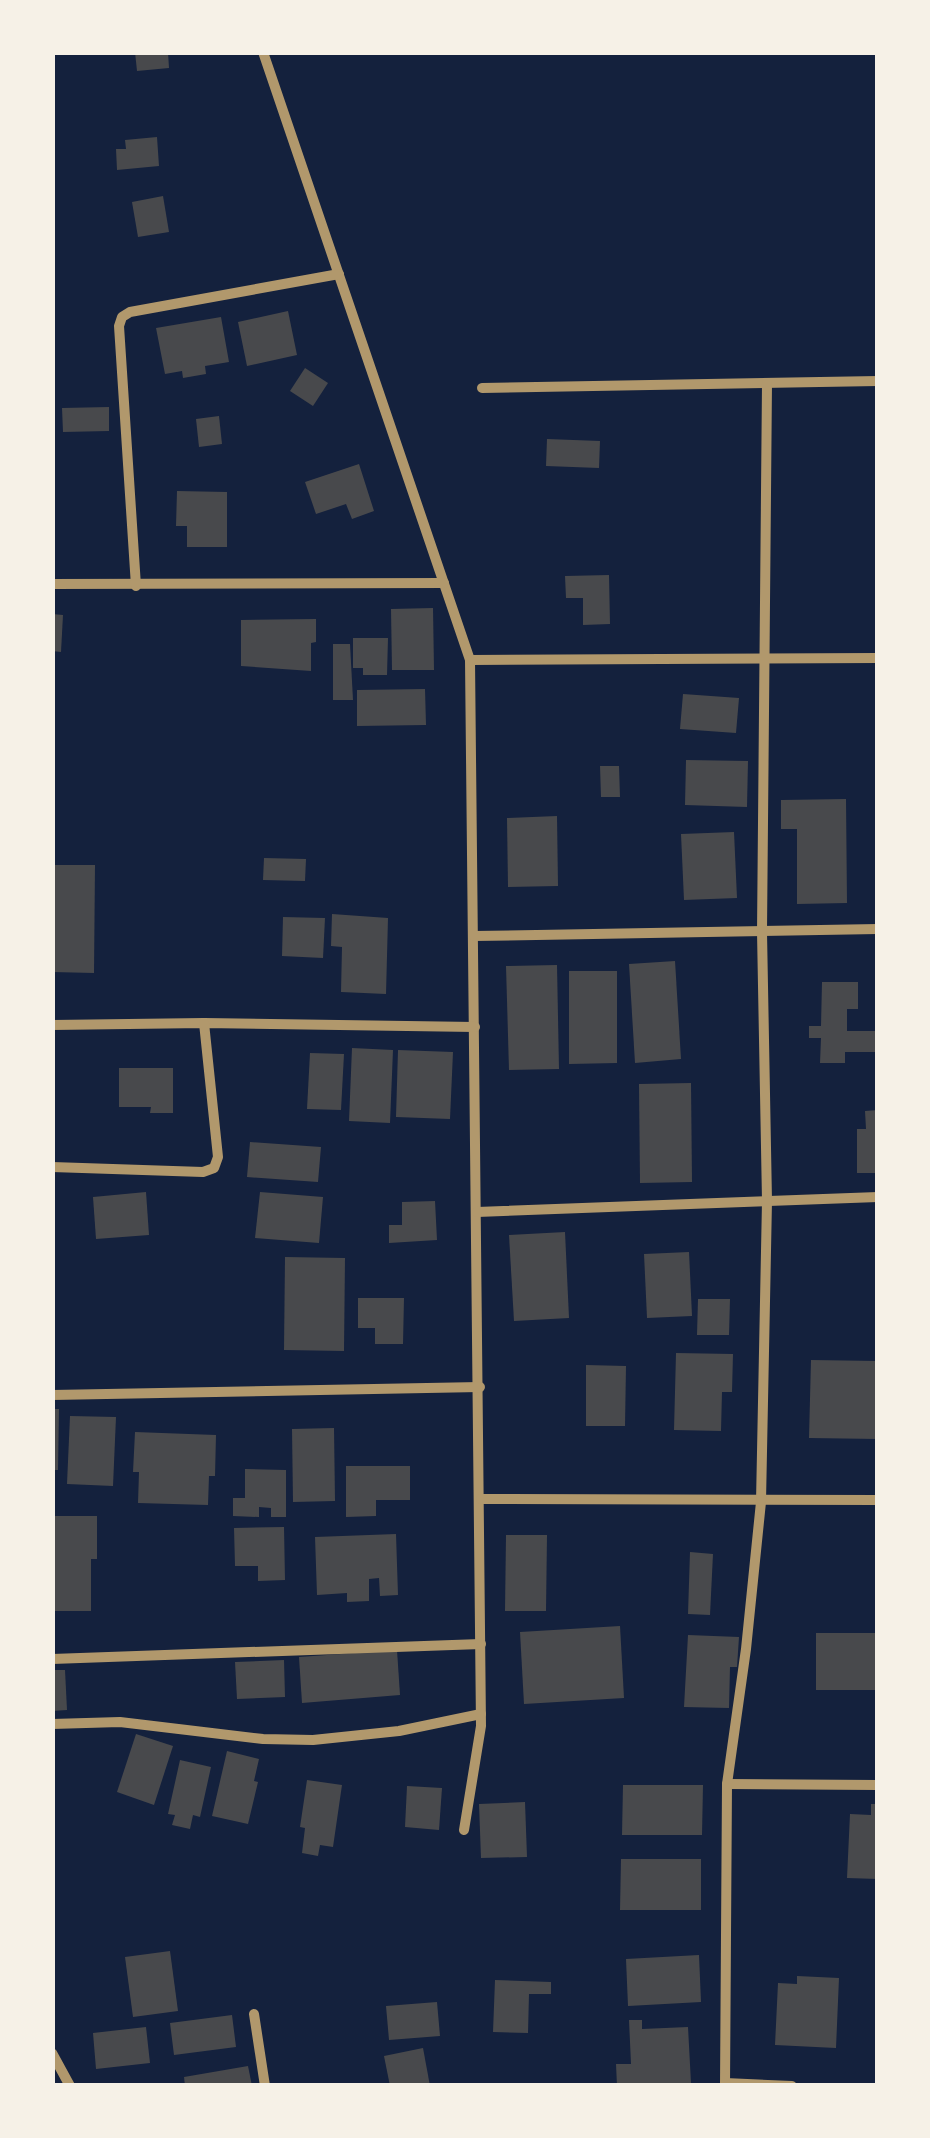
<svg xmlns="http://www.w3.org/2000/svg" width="930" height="2138" font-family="Raleway,sans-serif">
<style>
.building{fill:#48494c}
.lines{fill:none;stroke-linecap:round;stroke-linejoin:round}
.minor{stroke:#b1986c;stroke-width:10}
</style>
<rect width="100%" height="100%" fill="#14213d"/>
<g class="building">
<path d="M135,52H168L169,68L137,71Z"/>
<path d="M157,137L159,166L117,170L116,149H126L125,140Z"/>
<path d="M163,196L169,232L138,237L132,202Z"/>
<path d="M288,311L297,355L247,366L238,322Z"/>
<path d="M221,317L229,362L205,366L206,374L183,378L182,371L165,374L156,328Z"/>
<path d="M305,368L328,383L313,406L290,391Z"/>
<path d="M109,407V431L63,432L62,408Z"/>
<path d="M219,416L222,444L199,447L196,419Z"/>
<path d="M547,439L600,441L599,468L546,466Z"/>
<path d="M359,464L374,511L352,519L346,504L316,514L305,482Z"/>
<path d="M177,491L227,492V547H187V526H176Z"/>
<path d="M609,575L610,624L583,625V598H566L565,576Z"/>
<path d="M433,608L434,670H392L391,609Z"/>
<path d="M52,614L63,615L61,652L52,651Z"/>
<path d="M316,619V642L311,643V671L241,666V620Z"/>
<path d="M353,638H388L387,675H363V668H353Z"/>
<path d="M333,644H350L353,700H333Z"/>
<path d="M425,689L426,725L357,726V690Z"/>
<path d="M683,694L739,698L736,733L680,729Z"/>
<path d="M686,760L748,761L747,807L685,805Z"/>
<path d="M600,766H619L620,797H601Z"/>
<path d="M846,799L847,903L797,904V829H781V800Z"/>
<path d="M557,816L558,886L508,887L507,818Z"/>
<path d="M734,832L737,898L684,900L681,834Z"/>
<path d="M264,858L306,859L305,881L263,880Z"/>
<path d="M52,865H95L94,973L52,972Z"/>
<path d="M332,914L388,918L386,994L341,992L342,947L331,946Z"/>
<path d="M283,917L325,918L323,958L282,956Z"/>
<path d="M675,961L681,1059L635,1063L629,964Z"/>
<path d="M557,965L559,1069L509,1070L506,966Z"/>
<path d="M569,971H617V1063L569,1064Z"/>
<path d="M822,982H858V1009H847V1031H876V1052H845V1063H820L821,1038H809V1026H821Z"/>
<path d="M352,1048L393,1050L390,1123L349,1121Z"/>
<path d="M398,1050L453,1052L450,1119L396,1117Z"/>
<path d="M310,1053L344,1054L341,1110L307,1109Z"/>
<path d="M119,1068H173V1113H150L151,1107H119Z"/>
<path d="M691,1083L692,1182L640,1183L639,1084Z"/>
<path d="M878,1110V1173H857V1129H866L865,1111Z"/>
<path d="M250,1142L321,1147L318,1182L247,1177Z"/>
<path d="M146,1192L149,1235L96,1239L93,1197Z"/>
<path d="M260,1192L323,1197L319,1243L255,1238Z"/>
<path d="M435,1201L437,1240L389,1243V1225H402V1202Z"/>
<path d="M565,1232L569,1318L514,1321L509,1235Z"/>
<path d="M689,1252L692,1316L647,1318L644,1254Z"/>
<path d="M285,1257L345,1258L344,1351L284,1350Z"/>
<path d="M358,1298H404L403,1344H375V1328H358Z"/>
<path d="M698,1299H730L729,1335H697Z"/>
<path d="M676,1353L733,1354L732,1392H722L721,1431L674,1430Z"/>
<path d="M811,1360L878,1361V1439L809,1438Z"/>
<path d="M586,1365L626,1366L625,1426H586Z"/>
<path d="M52,1409H59L58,1470H52Z"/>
<path d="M70,1416L116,1417L113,1486L67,1484Z"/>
<path d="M334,1428L335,1501L293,1502L292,1429Z"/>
<path d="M135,1432L216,1435L215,1476H209L208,1505L138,1503L139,1472H133Z"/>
<path d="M346,1466H410V1500H376V1516L346,1517Z"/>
<path d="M245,1469L286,1470V1517H271V1508L259,1507V1517L233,1516V1498H245Z"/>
<path d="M52,1516H97V1559H91V1611H52Z"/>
<path d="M284,1527L285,1580L258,1581V1566H235L234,1528Z"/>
<path d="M396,1534L398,1595L380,1596L379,1578L369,1579V1601L347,1602V1593L317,1595L315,1537Z"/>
<path d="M506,1535H547L546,1611H505Z"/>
<path d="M690,1552L713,1554L710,1615L688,1614Z"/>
<path d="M620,1626L624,1698L524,1704L520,1632Z"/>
<rect x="816" y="1633" width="62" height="57"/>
<path d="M688,1635L739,1637L737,1667H730L729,1708L684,1707Z"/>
<path d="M397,1650L400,1695L302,1703L299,1657Z"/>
<path d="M284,1660L285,1697L237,1699L235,1662Z"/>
<path d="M52,1670H65L67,1710L52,1711Z"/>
<path d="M136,1734L173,1746L154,1805L117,1792Z"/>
<path d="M227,1751L259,1759L254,1781L258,1782L248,1824L212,1816Z"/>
<path d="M180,1760L211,1767L200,1817L193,1815L190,1829L172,1825L175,1815L168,1814Z"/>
<path d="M307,1780L342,1785L333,1847L320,1845L318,1856L302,1853L305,1828L300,1827Z"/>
<path d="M623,1785H703L702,1835H622Z"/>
<path d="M407,1786L442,1788L439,1830L405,1827Z"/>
<path d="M525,1802L527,1857L481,1858L479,1804Z"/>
<path d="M871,1804H878V1879L847,1878L850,1814L871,1815Z"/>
<path d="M621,1859H701V1910H620Z"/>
<path d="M170,1951L178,2011L133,2017L125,1957Z"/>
<path d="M699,1955L701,2002L628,2006L626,1959Z"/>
<path d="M797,1976L839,1978L836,2048L775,2045L778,1983L797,1984Z"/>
<path d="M495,1980L551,1982V1994H529L528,2033L493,2032Z"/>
<path d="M437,2002L440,2036L389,2040L386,2006Z"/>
<path d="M232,2015L236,2047L174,2055L170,2023Z"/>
<path d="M629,2020H642V2029L688,2027L691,2083L617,2086L616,2064H631Z"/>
<path d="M146,2027L150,2063L96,2069L93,2033Z"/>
<path d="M423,2048L430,2086H390L384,2056Z"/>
<path d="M248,2066L252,2086H185L184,2077Z"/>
</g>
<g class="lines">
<g class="minor">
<path d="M263,52L470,660L481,1726L464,1830"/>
<path d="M482,388L878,381"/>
<path d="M52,584L444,583"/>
<path d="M136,586L119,326L122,317L130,312L339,274"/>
<path d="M470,660L878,658"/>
<path d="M474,936L878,929"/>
<path d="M52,1025L204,1023L475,1027"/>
<path d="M52,1167L203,1172L214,1168L218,1157L204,1023"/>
<path d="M477,1212L878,1197"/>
<path d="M52,1395L480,1387"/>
<path d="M481,1499L878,1500"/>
<path d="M52,1659L481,1644"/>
<path d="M52,1724L120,1722L263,1739L313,1740L399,1731L481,1714"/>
<path d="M727,1784L878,1785"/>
<path d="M254,2014L265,2086"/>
<path d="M52,2053L70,2086"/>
<path d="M725,2083L792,2086"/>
<path d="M725,2086L727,1784L746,1649L761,1502L767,1201L762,932L767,383"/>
</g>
</g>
<rect width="930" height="2138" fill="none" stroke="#f6f1e7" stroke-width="110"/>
</svg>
